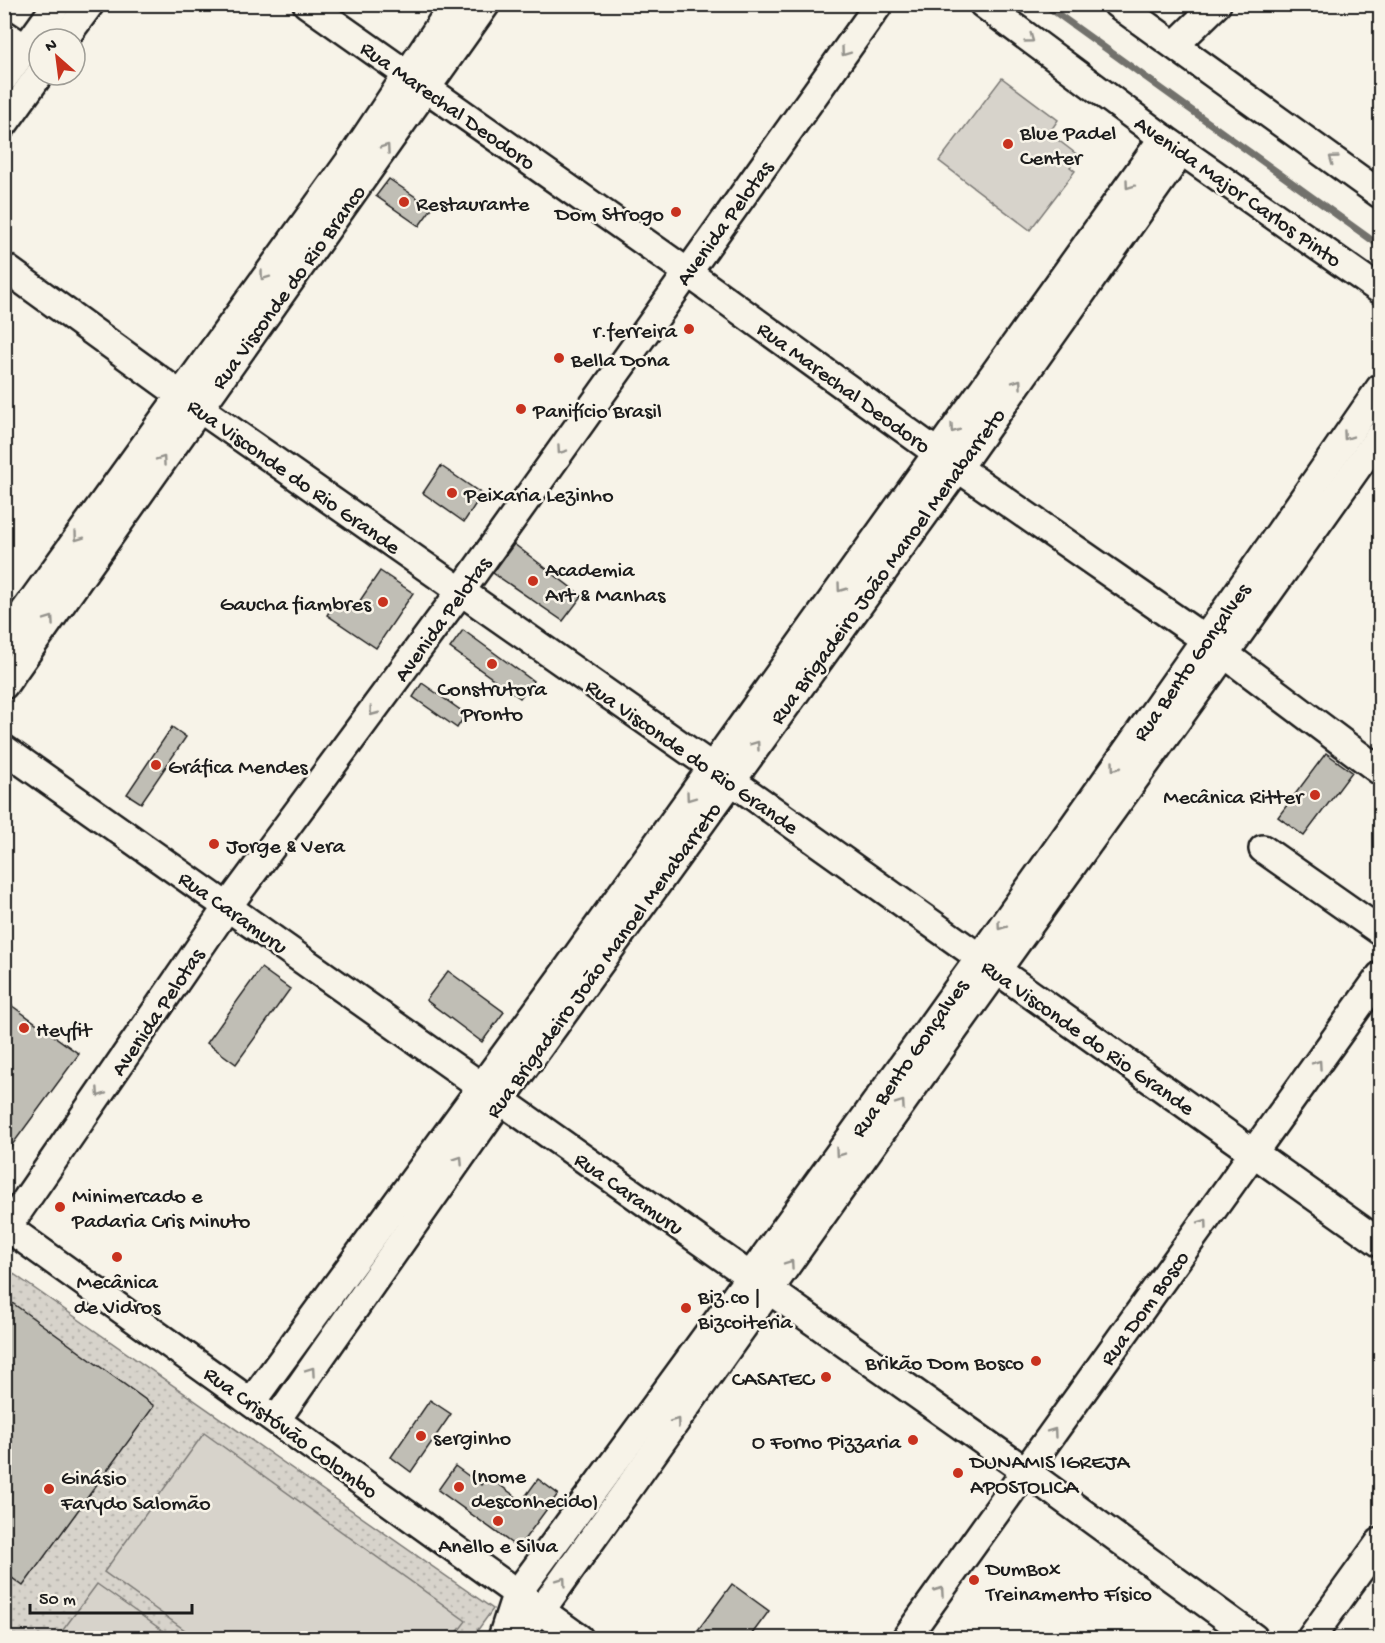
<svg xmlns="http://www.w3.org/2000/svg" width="1385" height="1643" font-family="'Gochi Hand',sans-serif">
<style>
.park{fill:url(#park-dots);stroke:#7a7874;stroke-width:1.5}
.pitch{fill:#d7d3cb;stroke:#7a7874;stroke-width:1.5}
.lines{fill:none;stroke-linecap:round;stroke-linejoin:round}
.stream{stroke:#72716c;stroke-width:7}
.building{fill:#c0beb5;stroke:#1c1c1c;stroke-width:1.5}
.minor-casing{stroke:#1c1c1c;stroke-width:32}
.minor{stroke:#f7f3e8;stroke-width:27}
.oneway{stroke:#94928c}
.poi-dot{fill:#c8321e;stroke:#f7f3e8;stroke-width:2}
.labels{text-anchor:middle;stroke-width:5;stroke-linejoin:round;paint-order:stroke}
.street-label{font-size:22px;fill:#1c1c1c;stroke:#f7f3e8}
.poi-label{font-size:22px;fill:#1c1c1c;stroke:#f7f3e8;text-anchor:start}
</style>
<defs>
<pattern id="park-dots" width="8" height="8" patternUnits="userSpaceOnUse" patternTransform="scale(1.5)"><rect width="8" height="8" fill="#d7d3cb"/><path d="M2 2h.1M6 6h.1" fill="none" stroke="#b8b5ae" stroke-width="1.8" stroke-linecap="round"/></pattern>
</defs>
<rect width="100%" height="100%" fill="#f7f3e8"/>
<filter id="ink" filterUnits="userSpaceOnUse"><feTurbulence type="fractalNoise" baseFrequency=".0167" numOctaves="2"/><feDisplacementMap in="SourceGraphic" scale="12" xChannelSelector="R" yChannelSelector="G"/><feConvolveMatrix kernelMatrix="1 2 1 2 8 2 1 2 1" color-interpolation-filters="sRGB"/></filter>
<g filter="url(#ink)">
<path class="park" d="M8,1270L493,1609L472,1638H5L4,1275Z"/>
<g class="pitch">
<path d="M1002,78L1058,120L1049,133L1079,156L1070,167L1075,171L1030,230L939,161Z"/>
<path d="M204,1433L466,1621L453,1638H196L104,1572Z"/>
<path d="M97,1584L173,1638H57Z"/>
</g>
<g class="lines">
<path class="stream" d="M1044,4L1380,246"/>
</g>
<g class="building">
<path d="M389,179L432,208L419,226L376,196Z"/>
<path d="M441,466L482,494L464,522L423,493Z"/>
<path d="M514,544L582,596L563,621L493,573Z"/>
<path d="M380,571L413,593L376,648L327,615L336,601L353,611Z"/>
<path d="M463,630L533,681L520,698L450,648Z"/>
<path d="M422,683L466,714L457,728L413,697Z"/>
<path d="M172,727L186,737L141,803L127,794Z"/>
<path d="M1326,753L1352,772L1304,836L1278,817Z"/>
<path d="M261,968L290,989L236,1064L207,1043Z"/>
<path d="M448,971L504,1012L482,1042L426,1000Z"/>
<path d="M4,1000L79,1054L4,1156Z"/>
<path d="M4,1297L154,1406L23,1586L4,1572Z"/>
<path d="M430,1400L451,1414L411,1472L391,1457Z"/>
<path d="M455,1466L481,1485L487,1476L522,1501L538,1479L558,1494L518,1548L438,1490Z"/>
<path d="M732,1584L769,1611L749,1638H692Z"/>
</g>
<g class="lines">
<defs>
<g id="minor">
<path d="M307,4L687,272L958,468L1206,640L1380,771"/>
<path d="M983,4L1163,138L1380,290"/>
<path d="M1117,4L1380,194"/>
<path d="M4,34L25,48"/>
<path d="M64,39L90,4"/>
<path d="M1176,44L1217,4"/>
<path d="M4,78L57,4"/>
<path d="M4,124L39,75"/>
<path d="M4,267L179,394L712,767L1380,1243"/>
<path d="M4,640L349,162L454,4"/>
<path d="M4,685L486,4"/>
<path d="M4,749L1024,1470L1254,1638"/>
<path d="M1263,849L1380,931"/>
<path d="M4,1225L579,1638"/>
<path d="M4,1232L228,906L461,591L879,4"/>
<path d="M252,1401L569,967L1163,138"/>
<path d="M277,1419L500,1101L958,468L1182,151"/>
<path d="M502,1638L516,1595C811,1197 1099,795 1380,388"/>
<path d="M509,1638L540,1612C667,1435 792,1257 919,1079C1072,864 1229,651 1380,435"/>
<path d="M906,1638L1380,976"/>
<path d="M1311,1638L1380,1542"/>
</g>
</defs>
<use href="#minor" class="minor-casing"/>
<use href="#minor" class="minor"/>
</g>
<defs><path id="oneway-chevron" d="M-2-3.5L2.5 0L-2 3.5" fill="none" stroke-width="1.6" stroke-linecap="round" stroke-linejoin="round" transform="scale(1.5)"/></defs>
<g class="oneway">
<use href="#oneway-chevron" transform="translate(1030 39) rotate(36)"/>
<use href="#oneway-chevron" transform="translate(845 52) rotate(126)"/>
<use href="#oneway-chevron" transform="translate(386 148) rotate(-55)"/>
<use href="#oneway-chevron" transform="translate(1333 159) rotate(-144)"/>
<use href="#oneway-chevron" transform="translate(1129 185) rotate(126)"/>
<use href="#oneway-chevron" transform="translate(264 276) rotate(126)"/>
<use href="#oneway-chevron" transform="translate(1018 383) rotate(-55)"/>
<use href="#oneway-chevron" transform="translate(954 429) rotate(126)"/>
<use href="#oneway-chevron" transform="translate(1347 436) rotate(125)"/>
<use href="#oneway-chevron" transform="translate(561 450) rotate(125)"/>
<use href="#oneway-chevron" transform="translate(162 460) rotate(-55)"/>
<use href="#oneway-chevron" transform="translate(78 537) rotate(126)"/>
<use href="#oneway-chevron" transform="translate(841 588) rotate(126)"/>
<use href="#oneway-chevron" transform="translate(50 620) rotate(-55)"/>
<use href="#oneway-chevron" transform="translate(373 712) rotate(127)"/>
<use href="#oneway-chevron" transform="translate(756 745) rotate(-54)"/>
<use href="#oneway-chevron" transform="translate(1115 767) rotate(126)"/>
<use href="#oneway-chevron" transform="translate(690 797) rotate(126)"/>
<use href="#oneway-chevron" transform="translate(1001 926) rotate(126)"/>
<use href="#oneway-chevron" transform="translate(1318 1064) rotate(-55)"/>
<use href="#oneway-chevron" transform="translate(100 1093) rotate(124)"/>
<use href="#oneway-chevron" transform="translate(901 1104) rotate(-55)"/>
<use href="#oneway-chevron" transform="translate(839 1153) rotate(125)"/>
<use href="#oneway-chevron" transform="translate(459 1160) rotate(-56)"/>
<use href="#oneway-chevron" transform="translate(1204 1223) rotate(-54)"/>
<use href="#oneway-chevron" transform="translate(790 1264) rotate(-55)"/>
<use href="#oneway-chevron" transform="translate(311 1371) rotate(-55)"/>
<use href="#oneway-chevron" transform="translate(676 1422) rotate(-54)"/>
<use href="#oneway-chevron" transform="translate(1053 1432) rotate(-54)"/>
<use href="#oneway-chevron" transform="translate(562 1581) rotate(-54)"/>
<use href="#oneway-chevron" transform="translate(940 1591) rotate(-55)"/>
</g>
</g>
<g class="poi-dot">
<circle cx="1008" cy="144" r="6"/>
<circle cx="404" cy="202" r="6"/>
<circle cx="676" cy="212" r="6"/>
<circle cx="689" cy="329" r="6"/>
<circle cx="559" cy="358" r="6"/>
<circle cx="521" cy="409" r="6"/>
<circle cx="452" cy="493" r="6"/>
<circle cx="533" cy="581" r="6"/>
<circle cx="383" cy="602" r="6"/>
<circle cx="492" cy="664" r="6"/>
<circle cx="156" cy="765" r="6"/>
<circle cx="1315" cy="795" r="6"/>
<circle cx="214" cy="844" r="6"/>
<circle cx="24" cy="1028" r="6"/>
<circle cx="60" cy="1207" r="6"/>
<circle cx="117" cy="1257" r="6"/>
<circle cx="686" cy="1308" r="6"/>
<circle cx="1036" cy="1361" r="6"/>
<circle cx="826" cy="1377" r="6"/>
<circle cx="421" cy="1436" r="6"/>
<circle cx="913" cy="1440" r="6"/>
<circle cx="958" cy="1473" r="6"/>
<circle cx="459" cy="1487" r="6"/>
<circle cx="49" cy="1489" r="6"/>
<circle cx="498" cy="1521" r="6"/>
<circle cx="974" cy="1580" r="6"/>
</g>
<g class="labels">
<g class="street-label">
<text transform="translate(449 104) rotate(35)" y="8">Rua Marechal Deodoro</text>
<text transform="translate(1239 190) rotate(35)" y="8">Avenida Major Carlos Pinto</text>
<text transform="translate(723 222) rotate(-54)" y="8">Avenida Pelotas</text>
<text transform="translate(287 286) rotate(-54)" y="8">Rua Visconde do Rio Branco</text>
<text transform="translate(845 386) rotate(36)" y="8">Rua Marechal Deodoro</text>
<text transform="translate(295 475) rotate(35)" y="8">Rua Visconde do Rio Grande</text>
<text transform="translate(886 565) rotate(-54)" y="8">Rua Brigadeiro João Manoel Menabarreto</text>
<text transform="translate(441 618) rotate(-54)" y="8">Avenida Pelotas</text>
<text transform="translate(1190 661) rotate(-55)" y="8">Rua Bento Gonçalves</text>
<text transform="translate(693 755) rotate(35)" y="8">Rua Visconde do Rio Grande</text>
<text transform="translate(234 911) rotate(35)" y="8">Rua Caramuru</text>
<text transform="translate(602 959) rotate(-54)" y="8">Rua Brigadeiro João Manoel Menabarreto</text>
<text transform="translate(156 1011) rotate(-56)" y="8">Avenida Pelotas</text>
<text transform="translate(1089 1036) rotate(35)" y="8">Rua Visconde do Rio Grande</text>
<text transform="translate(908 1057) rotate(-55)" y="8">Rua Bento Gonçalves</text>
<text transform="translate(630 1192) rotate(35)" y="8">Rua Caramuru</text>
<text transform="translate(1143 1307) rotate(-54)" y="8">Rua Dom Bosco</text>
<text transform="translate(292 1431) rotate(36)" y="8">Rua Cristóvão Colombo</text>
</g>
<g class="poi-label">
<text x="1020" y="139">Blue Padel<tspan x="1020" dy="25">Center</tspan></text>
<text x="416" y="210">Restaurante</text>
<text x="664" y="220" text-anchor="end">Dom Strogo</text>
<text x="677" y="337" text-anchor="end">r.ferreira</text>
<text x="571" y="366">Bella Dona</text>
<text x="533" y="417">Panifício Brasil</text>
<text x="464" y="501">Peixaria Lezinho</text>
<text x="545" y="576">Academia<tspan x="545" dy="25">Art &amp; Manhas</tspan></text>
<text x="371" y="610" text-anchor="end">Gaucha fiambres</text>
<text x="492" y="695" text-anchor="middle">Construtora<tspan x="492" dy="25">Pronto</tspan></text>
<text x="168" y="773">Gráfica Mendes</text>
<text x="1303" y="803" text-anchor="end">Mecânica Ritter</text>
<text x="226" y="852">Jorge &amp; Vera</text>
<text x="36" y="1036">Heyfit</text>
<text x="72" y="1202">Minimercado e<tspan x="72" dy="25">Padaria Cris Minuto</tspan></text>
<text x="117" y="1288" text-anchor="middle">Mecânica<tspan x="117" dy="25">de Vidros</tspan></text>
<text x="698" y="1303">Biz.co |<tspan x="698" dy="25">Bizcoiteria</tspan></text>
<text x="1024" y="1369" text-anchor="end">Brikão Dom Bosco</text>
<text x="814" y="1385" text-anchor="end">CASATEC</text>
<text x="433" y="1444">serginho</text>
<text x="901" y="1448" text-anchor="end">O Forno Pizzaria</text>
<text x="970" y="1468">DUNAMIS IGREJA<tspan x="970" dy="25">APOSTOLICA</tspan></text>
<text x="471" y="1482">(nome<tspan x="471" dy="25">desconhecido)</tspan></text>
<text x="61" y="1484">Ginásio<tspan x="61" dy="25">Farydo Salomão</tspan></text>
<text x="498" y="1552" text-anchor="middle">Anello e Silva</text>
<text x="986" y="1575">DumBox<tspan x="986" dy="25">Treinamento Físico</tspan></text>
</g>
</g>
<rect width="1385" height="1643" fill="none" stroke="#f7f3e8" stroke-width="24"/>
<rect x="12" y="12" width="1361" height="1619" fill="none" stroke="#1c1c1c" stroke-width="2" filter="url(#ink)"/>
<g transform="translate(57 57) rotate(332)"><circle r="28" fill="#f7f3e8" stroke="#9f9d96" stroke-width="1.5"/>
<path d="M0-4.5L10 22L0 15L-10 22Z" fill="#c8321e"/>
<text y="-9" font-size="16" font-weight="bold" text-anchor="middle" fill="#1c1c1c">N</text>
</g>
<path d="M30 1604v9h162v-9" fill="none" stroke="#1c1c1c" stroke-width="3"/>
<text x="39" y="1604" font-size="18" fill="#1c1c1c" stroke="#f7f3e8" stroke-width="4.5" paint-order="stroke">50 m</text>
</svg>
